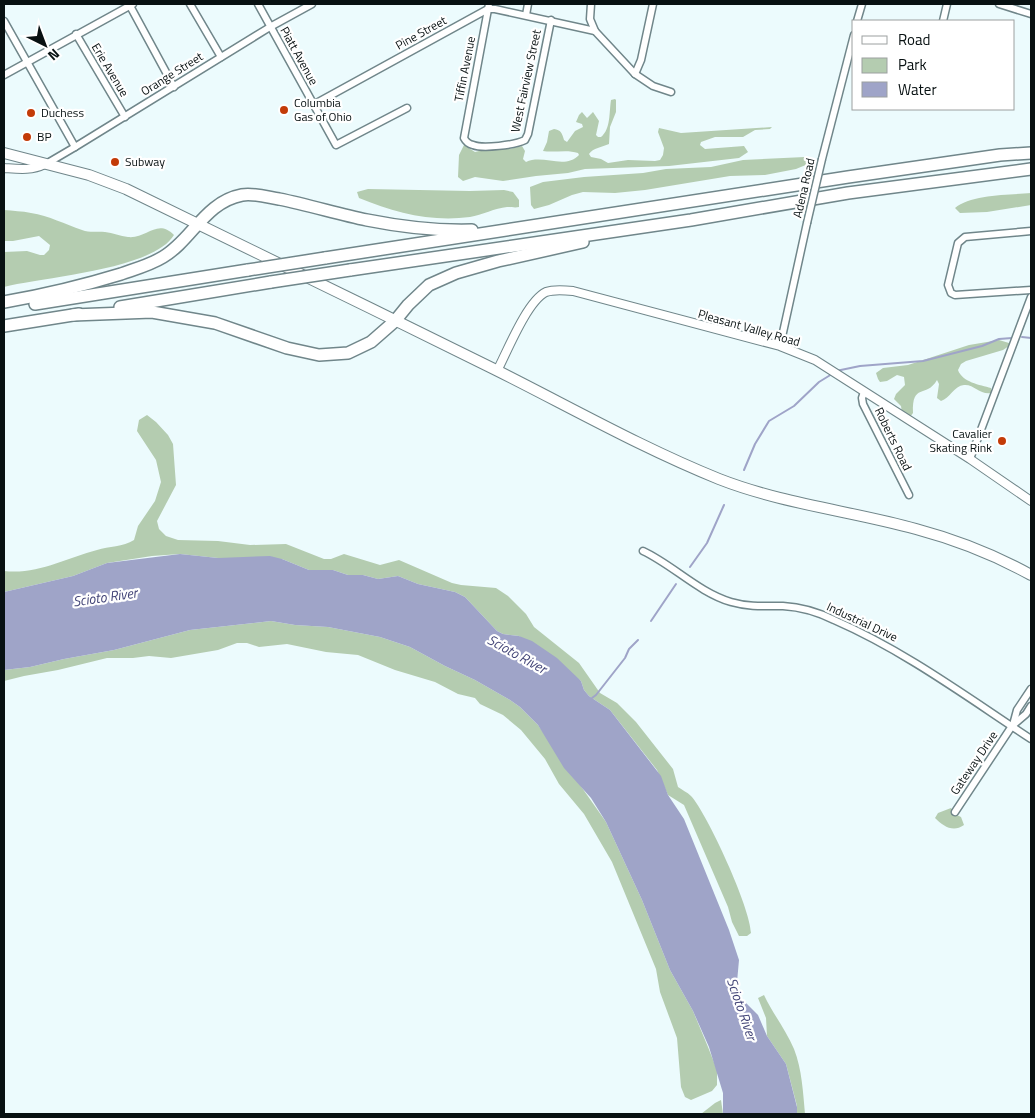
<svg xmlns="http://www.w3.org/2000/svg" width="1035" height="1118" font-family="'Titillium Web',sans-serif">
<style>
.green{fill:#b4ccb0}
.water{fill:#9fa4c8}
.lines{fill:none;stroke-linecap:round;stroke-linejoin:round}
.stream{stroke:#9fa4c8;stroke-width:2}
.minor-casing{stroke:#70868a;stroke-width:9}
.tertiary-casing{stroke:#70868a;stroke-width:10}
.primary-casing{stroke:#70868a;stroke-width:12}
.motorway-casing{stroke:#70868a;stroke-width:14}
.minor{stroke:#fff;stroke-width:6}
.tertiary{stroke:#fff;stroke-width:8}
.primary{stroke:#fff;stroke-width:10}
.motorway{stroke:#fff;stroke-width:11}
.minor-bridge-casing{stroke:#70868a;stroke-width:9;stroke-linecap:butt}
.motorway-bridge-casing{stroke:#70868a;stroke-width:14;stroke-linecap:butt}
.minor-bridge{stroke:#fff;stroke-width:6}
.motorway-bridge{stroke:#fff;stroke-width:11}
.poi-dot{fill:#c33b08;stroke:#fff;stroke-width:2}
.labels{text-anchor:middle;stroke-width:4.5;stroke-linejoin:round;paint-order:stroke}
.street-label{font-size:12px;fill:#081112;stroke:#fff}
.poi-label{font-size:12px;fill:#081112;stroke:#fff;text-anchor:start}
.water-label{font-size:14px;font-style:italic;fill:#424477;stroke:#fff}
</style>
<rect width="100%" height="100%" fill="#ecfbfd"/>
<g class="green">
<path d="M615,99L616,100V112L610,127L609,144C602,147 593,148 589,154L591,157L601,159L608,163L628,160L655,161L660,160L663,155L664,148L658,132L659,128L681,133L772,127L770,129L755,130L743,137H715L701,142L700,145L705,149L744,146L748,152L739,158L669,166L585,169L568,173L536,176L503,181L475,177L463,181L458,177L459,155L464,145L475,152L487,149H510L522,146L525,151L523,159L526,162C543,154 565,170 579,155L578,153C567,149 554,153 543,151L547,142L549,131L554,129C561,130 562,133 564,140L567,142L575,131L583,127L582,124L576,122L579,115L582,112L587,118L593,112L599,121L596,135L598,137H601C611,129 609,112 611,100Z"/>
<path d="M805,157L810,158L813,162L796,169L765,175L730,176L645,190L615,193L583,192L572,195L549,205L534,209L531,205L530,187L543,182L584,177L643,173L666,169L711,167L743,160Z"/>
<path d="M368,189L470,191L504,190L513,192L519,200V207C515,208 512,207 507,207C495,208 482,215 470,217C431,222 395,213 359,198L357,192Z"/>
<path d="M1031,193V205L987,212L960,213L955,208C971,194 1010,195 1031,193Z"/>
<path d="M4,210C13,211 22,211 31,213C49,216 65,224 82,230C90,233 97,231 105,232C113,233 120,236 128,237C147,239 157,218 174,235C153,270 42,277 4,287V252L27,251L40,255H44L49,250L50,245L39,236L13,241H4Z"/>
<path d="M999,340L1009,343V346L1003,350L966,361L961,364L958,370C962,382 980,385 991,388V393C980,395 974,384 964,385C954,386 950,398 941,401L937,398L939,384L937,380C926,399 912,382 913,413L910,417L902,413L901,406L894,399L896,394L905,385L904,377L897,375L887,381L880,382L878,379L876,373L883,368L908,365L969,345Z"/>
<path d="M147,415L156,422L168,435L173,444L176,485L157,521L159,529L166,536L178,540L218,541L250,545L286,544L324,559H331L344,554L380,565L399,560L452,583L461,585L496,588L508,596L526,614L534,627L579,663L600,693L617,703L636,722L673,769L678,787C682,790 687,792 691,796C707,813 751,909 751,933L747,936H739L732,922L728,907L684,805L668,795L657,770L610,710L589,696L584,690L581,681L519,636L503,634L497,631L465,597L455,592L418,584L398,576L378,579L363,575H348L333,570H309L282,559L218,558L180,554L152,556L107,563L73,576L4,592V571C37,575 66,558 97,550C109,546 123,547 134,540L138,526L155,501L161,482L156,460L137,431L139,420Z"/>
<path d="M271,621L295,625L328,627L380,637L410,647L445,666L475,680L510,700L520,707L538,725L606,822L642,900L670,970L693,1011L708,1047L717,1070V1085L712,1091L691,1100L685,1097L681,1087L677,1038L660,992L656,969L612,862L584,814L559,784L545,759L521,730L503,715L480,704L475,698L458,694L435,682L395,670L358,655L326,652L287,644L259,647L247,643H237L218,650L171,658L149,656L133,658H107L58,670L24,676L4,681V670L30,667L64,659L114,650L190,630Z"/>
<path d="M951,808L955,814L961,817L964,825C953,833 943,826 935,818L938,813Z"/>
<path d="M764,995C773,1014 786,1030 794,1049C802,1069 803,1093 805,1114H797V1106L786,1064L767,1036L766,1018L758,998Z"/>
<path d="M721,1100L723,1114H701L715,1103Z"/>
</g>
<path class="water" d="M180,554L218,558L270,556L282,559L309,570H333L348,575H363L378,579L398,576L418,584L455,592L465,597L497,631L503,634L519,636L532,641L557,658L581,681L584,690L589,696L610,710L661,776L668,795L684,819L729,930L739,960L737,982L741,998L758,1015L767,1036L786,1064L797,1107V1114H723V1093L709,1047L693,1011L670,970L642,900L606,822L591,798L564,768L538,725L520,707L510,700L475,680L445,666L410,647L380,637L328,627L295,625L271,621L190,630L114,650L64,659L30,667L4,670V592L73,576L107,563Z"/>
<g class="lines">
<g class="stream">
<path d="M1022,337L1031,338"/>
<path d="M836,371L860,366L923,361L982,346L999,339L1012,338"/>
<path d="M744,470L755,444L769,421L794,406L819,382L832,374"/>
<path d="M690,567L707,543L724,505"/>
<path d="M651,621L676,584"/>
<path d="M592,698L596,695L625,658L629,649L638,640"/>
</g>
<defs>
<g id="minor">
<path d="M129,4L174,87"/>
<path d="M190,4L221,57"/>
<path d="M258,4L336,145L407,108"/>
<path d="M489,4L464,138C466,142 468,144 473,145C483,149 515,145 525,140L528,134L551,20"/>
<path d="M591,4L590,19L595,31"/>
<path d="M999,4L1031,14"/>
<path d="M526,15L528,4"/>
<path d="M4,21L75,147"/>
<path d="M857,21L862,4"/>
<path d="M943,21L947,4"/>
<path d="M76,34L125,117"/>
<path d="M635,74L641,60L653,4"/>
<path d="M4,75L133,4"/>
<path d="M313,105L488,9H495L595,31L635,74L653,86L671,92"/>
<path d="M822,159L854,35"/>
<path d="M46,164L75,147L270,27L312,4"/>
<path d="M1031,231L965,237L958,243L948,285L951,293L955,295L1031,290"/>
<path d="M780,346L807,223"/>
<path d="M864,392L862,398L863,404L909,495"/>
<path d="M970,459L1031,297"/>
<path d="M643,551C673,565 698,592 731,602C748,607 765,606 783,606C801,607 818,612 834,620C905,651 967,697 1031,739"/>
<path d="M1013,725L1017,710L1031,689"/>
<path d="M955,812L1012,726L1026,714L1031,706"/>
</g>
<g id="tertiary">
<path d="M4,168C18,169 31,171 45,164"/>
<path d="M497,371C507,352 527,301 546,292C554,289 564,290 573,291L780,346L815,360L970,459L1031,501"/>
</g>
<path id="primary" d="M4,153L89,175L126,189C249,249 373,309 496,370C570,407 642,448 719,479C783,504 851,511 916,529C957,540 995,555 1031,575"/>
<g id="motorway">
<path d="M325,258L848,177L1000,155L1031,153"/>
<path d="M350,270L691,220L848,193L1031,169"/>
<path d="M4,302C44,295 82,286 121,274C135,269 150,265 163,257C192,240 205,202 242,195C254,193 267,197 279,199C309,205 338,214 367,220C402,227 437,231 472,230"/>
<path d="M35,304L248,270"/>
<path d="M120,307L271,282"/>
<path d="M73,315L152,312L215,323L287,348L319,355L348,353L371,342L395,321L408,305L429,285L456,273L498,261L583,242"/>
<path d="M4,326L79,314"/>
</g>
</defs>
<use href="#minor" class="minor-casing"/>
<use href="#tertiary" class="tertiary-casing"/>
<use href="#primary" class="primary-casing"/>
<use href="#motorway" class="motorway-casing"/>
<use href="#minor" class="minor"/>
<use href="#tertiary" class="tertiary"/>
<use href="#primary" class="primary"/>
<use href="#motorway" class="motorway"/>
<defs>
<path id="minor-bridge" d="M807,223L822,159"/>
<g id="motorway-bridge">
<path d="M248,270L325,258"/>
<path d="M271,282L350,270"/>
</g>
</defs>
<use href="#minor-bridge" class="minor-bridge-casing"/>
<use href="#motorway-bridge" class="motorway-bridge-casing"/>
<use href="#minor-bridge" class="minor-bridge"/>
<use href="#motorway-bridge" class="motorway-bridge"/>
</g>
<g class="poi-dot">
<circle cx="284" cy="110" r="5"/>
<circle cx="31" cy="113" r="5"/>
<circle cx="27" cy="137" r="5"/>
<circle cx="115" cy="162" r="5"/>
<circle cx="1002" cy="441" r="5"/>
</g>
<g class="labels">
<g class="street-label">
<text transform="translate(421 33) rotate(-29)" y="4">Pine Street</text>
<text transform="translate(299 56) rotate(61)" y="4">Piatt Avenue</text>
<text transform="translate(465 69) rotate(-79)" y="4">Tiffin Avenue</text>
<text transform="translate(110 70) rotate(59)" y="4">Erie Avenue</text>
<text transform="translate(172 74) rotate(-32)" y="4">Orange Street</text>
<text transform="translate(526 81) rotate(-78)" y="4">West Fairview Street</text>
<text transform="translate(804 188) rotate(-77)" y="4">Adena Road</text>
<text transform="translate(749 328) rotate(16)" y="4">Pleasant Valley Road</text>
<text transform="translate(893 439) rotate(64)" y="4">Roberts Road</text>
<text transform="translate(862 622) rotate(25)" y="4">Industrial Drive</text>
<text transform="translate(974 763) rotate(-56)" y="4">Gateway Drive</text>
</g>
<g class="poi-label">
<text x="294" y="107">Columbia<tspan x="294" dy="14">Gas of Ohio</tspan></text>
<text x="41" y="117">Duchess</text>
<text x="37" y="141">BP</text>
<text x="125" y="166">Subway</text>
<text x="992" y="438" text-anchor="end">Cavalier<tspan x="992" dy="14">Skating Rink</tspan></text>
</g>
<g class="water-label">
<text transform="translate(105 597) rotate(-8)" y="5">Scioto River</text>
<text transform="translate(517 654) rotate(29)" y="5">Scioto River</text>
<text transform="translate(742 1009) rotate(71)" y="5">Scioto River</text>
</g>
</g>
<rect width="1035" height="1118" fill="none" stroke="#081112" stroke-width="10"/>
<rect x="852" y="20" width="162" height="90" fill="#ffffff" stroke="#9ca0a0"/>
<rect x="862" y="36" width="25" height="8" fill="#ffffff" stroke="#9ca0a0"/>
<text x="898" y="45" font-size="15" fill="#081112">Road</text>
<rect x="862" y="58" width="25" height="15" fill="#b4ccb0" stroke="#9ca0a0"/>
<text x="898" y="70" font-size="15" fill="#081112">Park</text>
<rect x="862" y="82" width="25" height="15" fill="#9fa4c8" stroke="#9ca0a0"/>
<text x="898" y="95" font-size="15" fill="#081112">Water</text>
<g transform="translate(45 45) rotate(138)" stroke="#ffffff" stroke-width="4" paint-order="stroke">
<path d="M0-4L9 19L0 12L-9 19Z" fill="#081112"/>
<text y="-8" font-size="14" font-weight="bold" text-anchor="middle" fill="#081112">N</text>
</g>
</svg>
